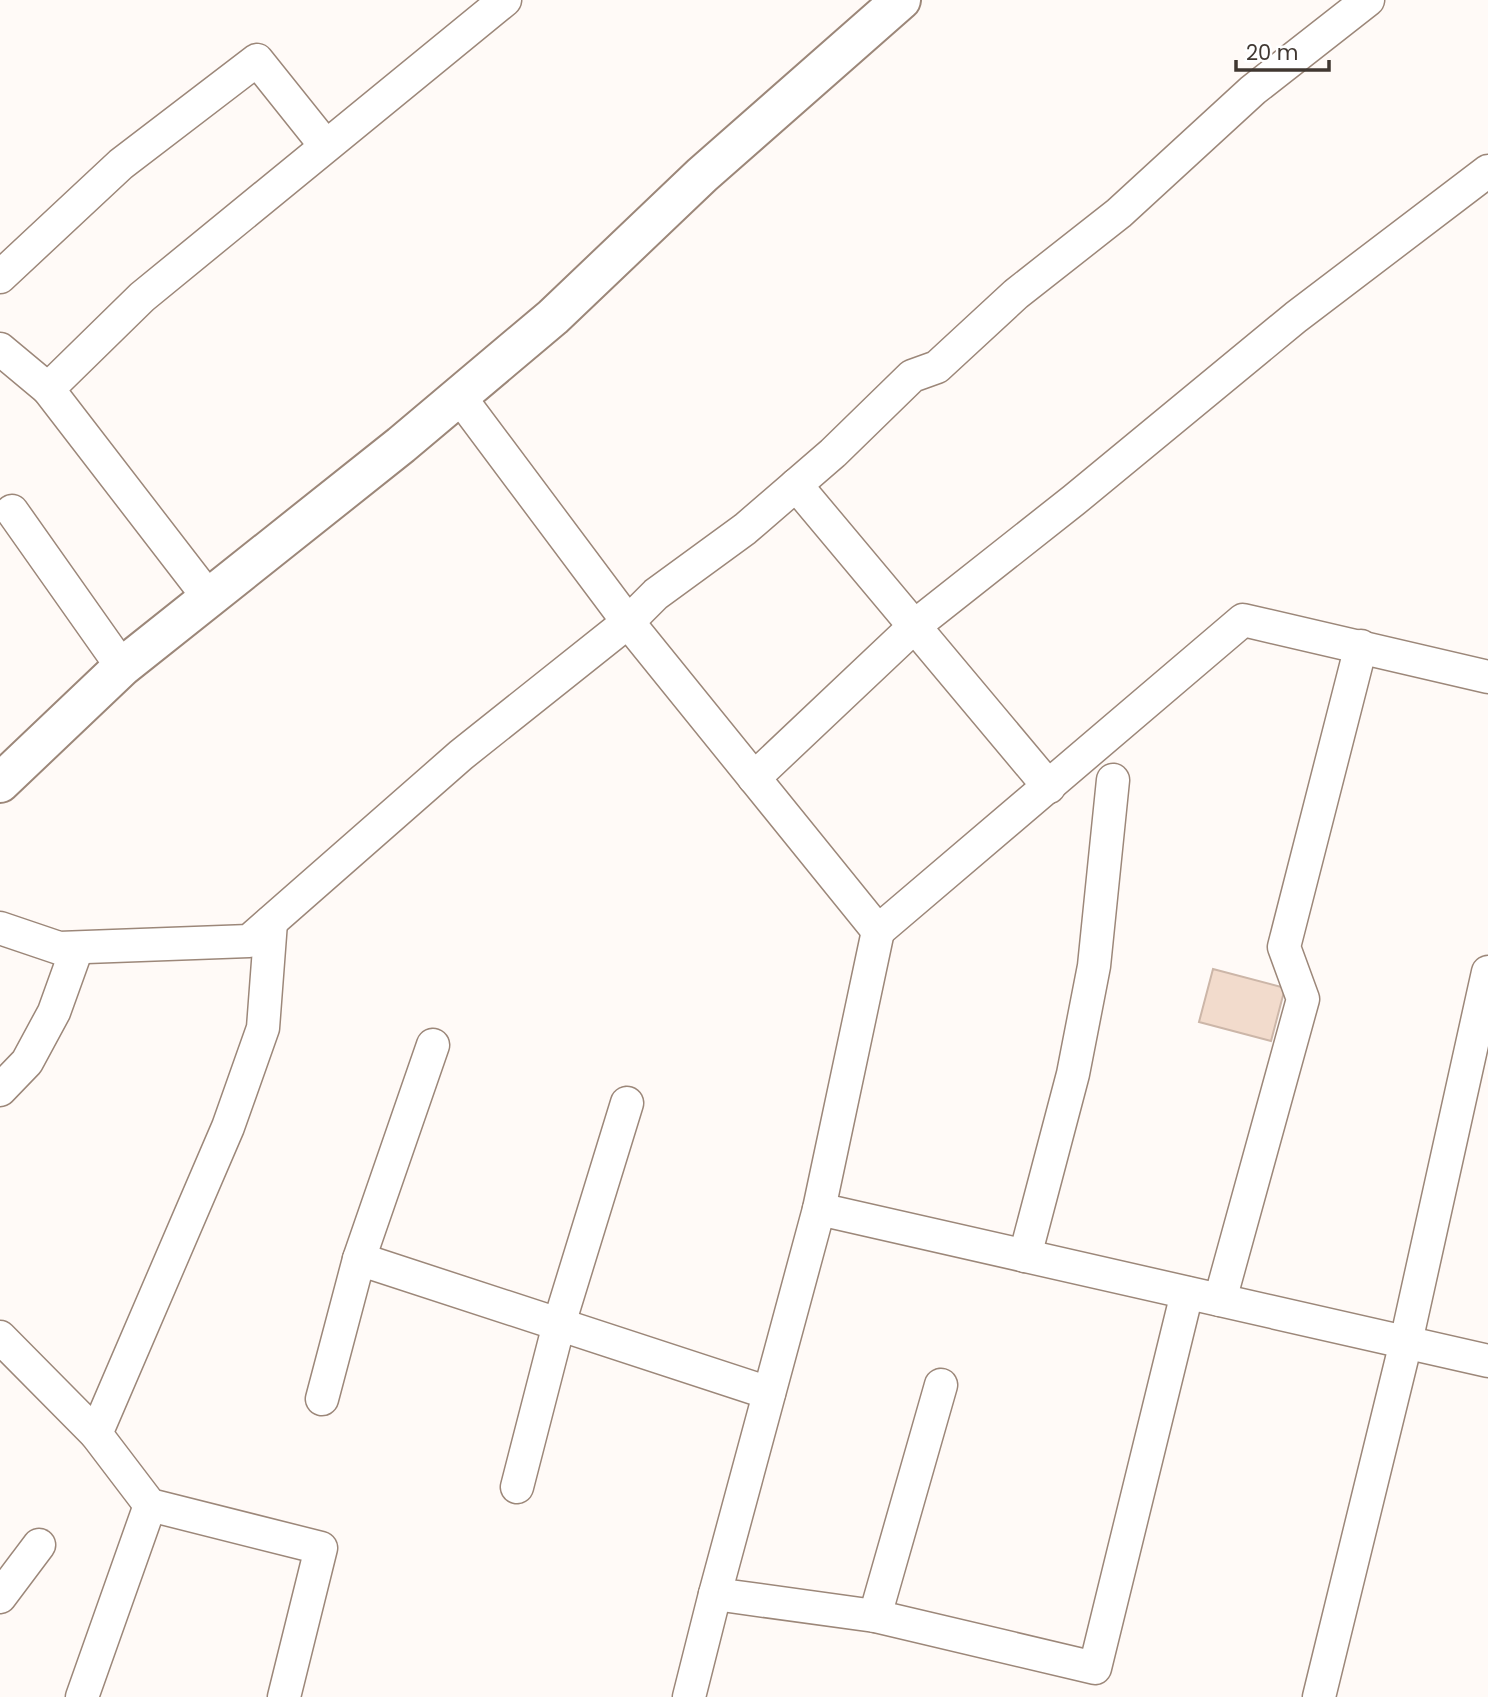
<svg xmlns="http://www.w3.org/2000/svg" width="1488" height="1697" font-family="Poppins,sans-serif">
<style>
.building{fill:#f2dbcc;stroke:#ccb6a8;stroke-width:2}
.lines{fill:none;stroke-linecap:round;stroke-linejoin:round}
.minor-casing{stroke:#9c8779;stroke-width:35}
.major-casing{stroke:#9c8779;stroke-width:42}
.minor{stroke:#fff;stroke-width:32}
.major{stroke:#fff;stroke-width:38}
</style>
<rect width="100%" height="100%" fill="#fffaf7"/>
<path class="building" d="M1213,969L1285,988L1271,1041L1199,1022Z"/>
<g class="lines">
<defs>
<g id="minor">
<path d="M0,277L121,164L257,60L325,145"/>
<path d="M0,349L48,389"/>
<path d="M459,396L628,622L878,931L1243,620L1488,677"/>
<path d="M796,485L1049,787"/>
<path d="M12,511L122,667"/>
<path d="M209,598L48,389L142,297L505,0"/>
<path d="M754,778L917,624L1074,500L1296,317L1488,171"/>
<path d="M271,922L263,1028L228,1127L96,1434L150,1505L321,1548L284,1697"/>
<path d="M0,928L59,948L249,941L461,755L628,622L656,594L745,529L833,453L912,376L937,367L1016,294L1119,213L1253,90L1368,0"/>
<path d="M878,931L819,1209L1488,1361"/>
<path d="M0,1090L27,1062L54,1012L77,948"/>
<path d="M819,1209L715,1594L875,1616"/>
<path d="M1025,1256L1073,1074L1094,966L1113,780"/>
<path d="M359,1259L433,1045"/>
<path d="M1220,1300L1303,999L1284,947L1361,646"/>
<path d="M0,1337L96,1434"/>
<path d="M941,1385L875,1616L1095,1668L1187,1293"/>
<path d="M322,1399L359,1259L769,1393"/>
<path d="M517,1487L559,1324L627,1103"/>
<path d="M0,1597L39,1545"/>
<path d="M82,1697L150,1505"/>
<path d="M689,1697L715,1594"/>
<path d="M1319,1697L1406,1342L1488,972"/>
</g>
<path id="major" d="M0,783L122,667L401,445L553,317L702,175L901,0"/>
</defs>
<use href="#minor" class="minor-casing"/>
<use href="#major" class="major-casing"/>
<use href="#minor" class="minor"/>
<use href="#major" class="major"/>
</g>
<path d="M1236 60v10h93v-10" fill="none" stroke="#403731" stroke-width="3.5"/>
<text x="1246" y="60" font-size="21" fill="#403731" stroke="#ffffff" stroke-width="5" paint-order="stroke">20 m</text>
</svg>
